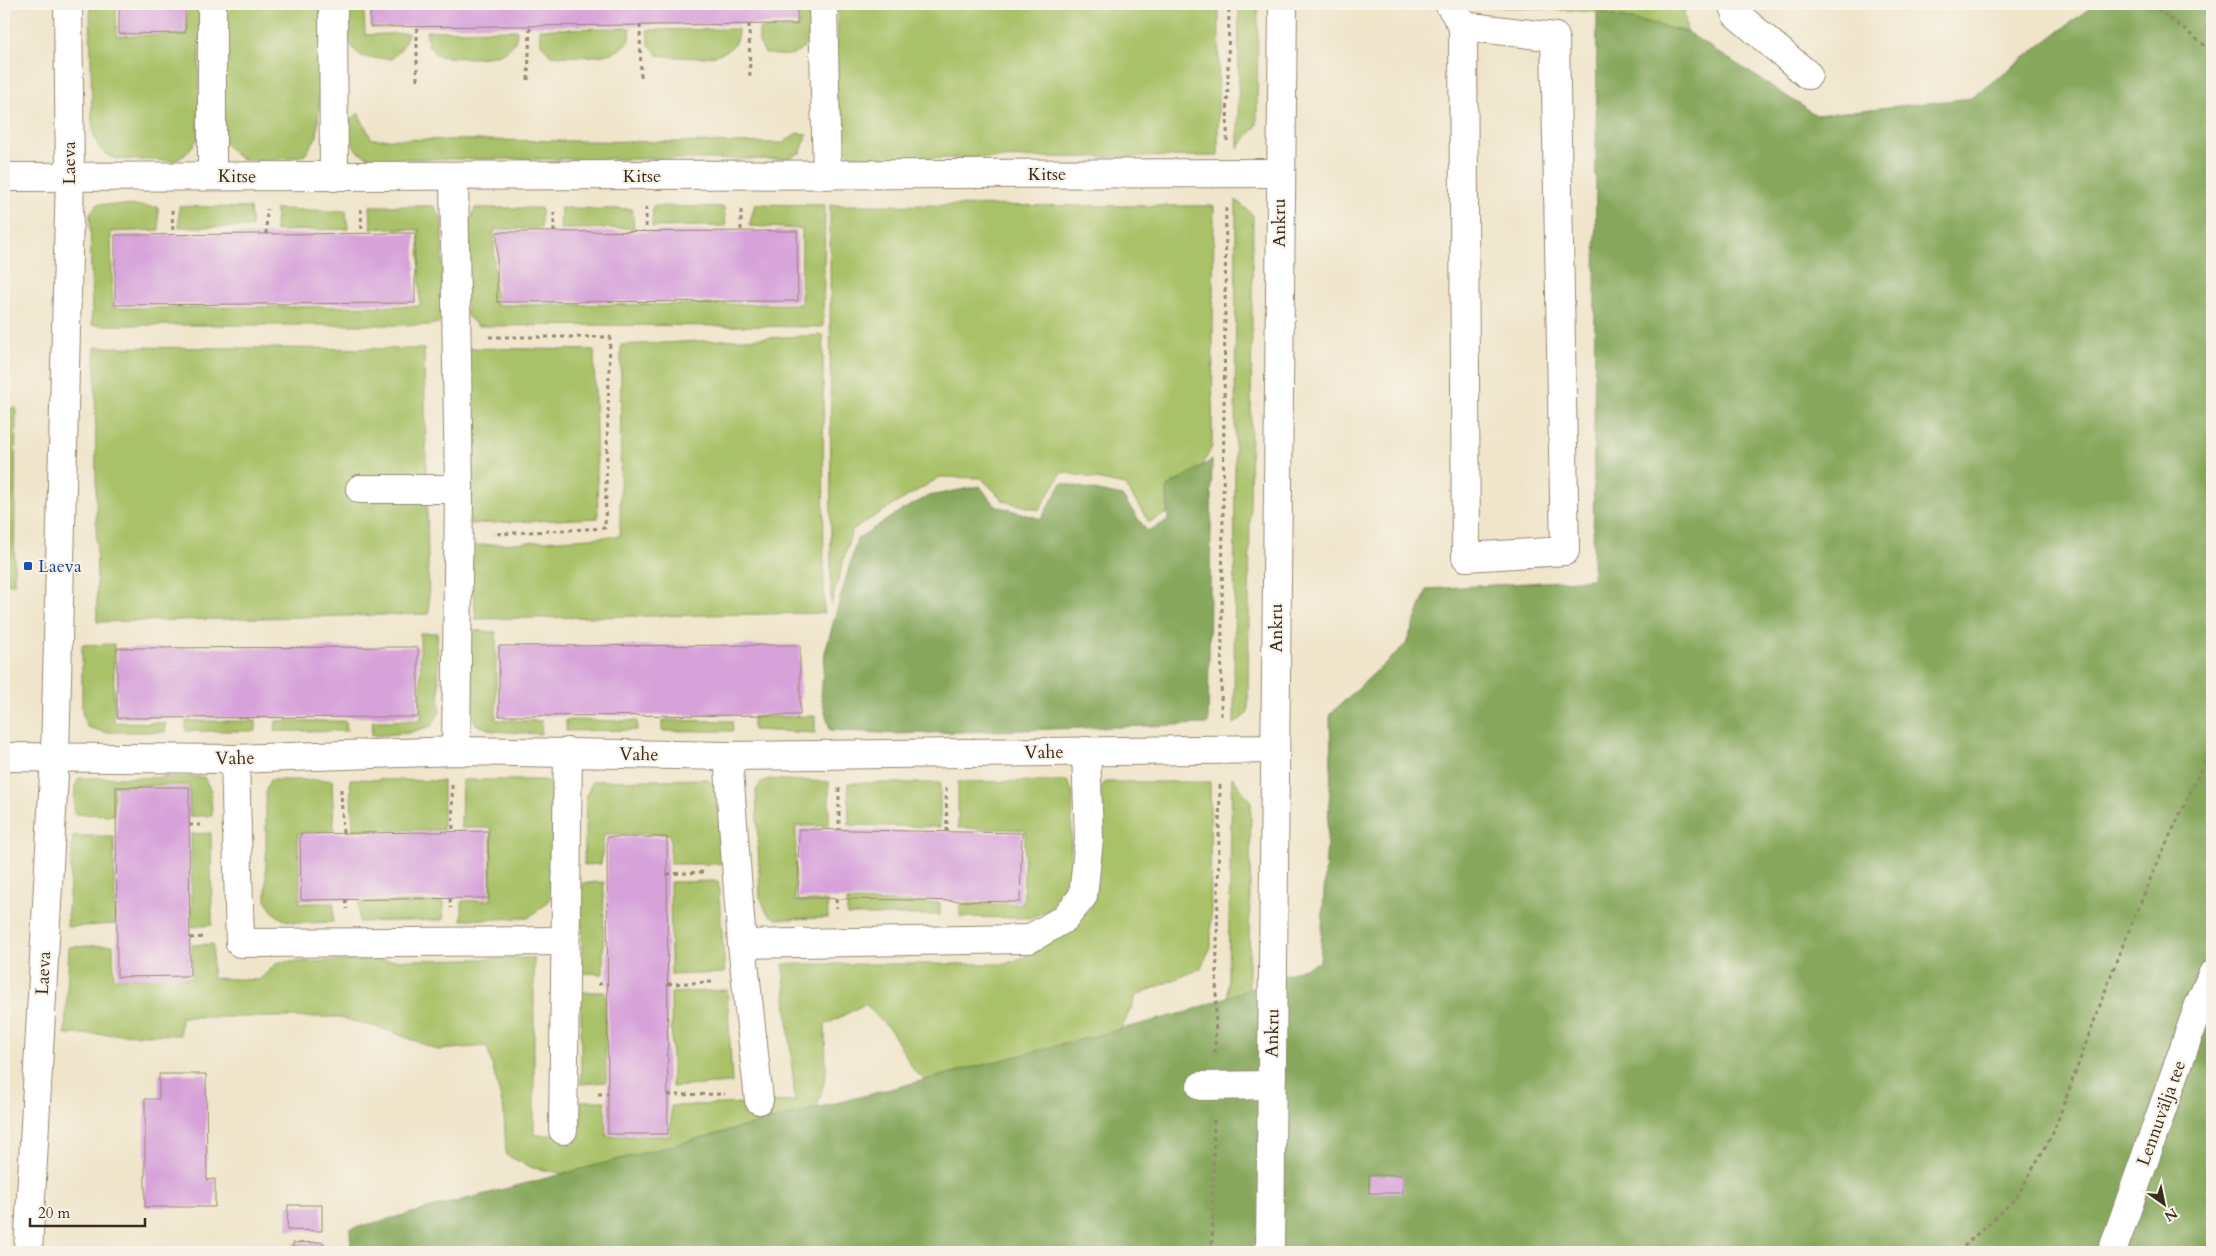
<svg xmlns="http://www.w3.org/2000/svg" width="2216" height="1256" font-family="Cardo,serif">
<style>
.green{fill:#a9c167;stroke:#727642}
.forest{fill:#86a75c;stroke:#60683d}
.building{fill:#d7a2da}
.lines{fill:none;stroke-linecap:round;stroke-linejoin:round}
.minor-casing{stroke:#968874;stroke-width:30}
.major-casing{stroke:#968874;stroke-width:30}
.path{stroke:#968874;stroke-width:3;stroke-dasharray:4 4;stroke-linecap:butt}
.minor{stroke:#fff;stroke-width:28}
.major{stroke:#fff;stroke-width:28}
.transit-dot{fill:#1a4fb4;stroke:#f7f3e8;stroke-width:2}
.labels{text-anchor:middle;stroke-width:4;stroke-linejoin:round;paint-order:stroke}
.street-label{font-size:18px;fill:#3b2a1e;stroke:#f7f3e8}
.transit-label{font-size:18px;fill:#164399;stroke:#f7f3e8;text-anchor:start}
</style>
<rect width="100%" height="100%" fill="#f7f3e8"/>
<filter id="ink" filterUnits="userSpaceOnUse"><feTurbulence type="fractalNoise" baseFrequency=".02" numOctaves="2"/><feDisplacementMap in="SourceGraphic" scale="10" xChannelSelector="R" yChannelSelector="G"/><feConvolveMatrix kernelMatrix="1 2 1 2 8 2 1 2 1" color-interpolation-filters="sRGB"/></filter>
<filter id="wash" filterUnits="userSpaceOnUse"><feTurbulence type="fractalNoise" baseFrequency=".0096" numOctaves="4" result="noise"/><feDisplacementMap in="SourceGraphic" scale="20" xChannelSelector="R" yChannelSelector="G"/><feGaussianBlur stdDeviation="1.12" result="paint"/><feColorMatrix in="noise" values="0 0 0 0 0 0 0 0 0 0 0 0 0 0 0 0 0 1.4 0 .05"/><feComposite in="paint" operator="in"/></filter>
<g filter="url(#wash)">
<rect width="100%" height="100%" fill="#f0e5cb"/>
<g class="green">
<path d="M90,4H116L117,36L187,34V4H200L198,139L185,155L175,161L117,159C97,153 94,140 92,121Z"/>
<path d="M222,4H321V81L317,136L305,155C293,159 251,163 240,158C233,154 228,147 223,141Z"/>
<path d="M346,4H364L365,35L408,33L404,45L392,59C385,58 376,59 368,58C344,53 346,22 346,4Z"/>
<path d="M799,4H811C811,40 810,63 765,53L759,42V29L799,28Z"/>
<path d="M838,4H1219L1218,156L864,159L851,156L841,147L837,121Z"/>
<path d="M1239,4H1258L1257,125L1238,148Z"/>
<path d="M1450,4H1683L1687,32L1597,12Z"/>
<path d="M630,28C636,63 571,57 550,55L541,43L539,29Z"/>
<path d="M738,29C740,65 682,58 658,55L649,44L647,30Z"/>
<path d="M517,30C519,65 460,58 437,56L428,45L426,31Z"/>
<path d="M358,113L372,139L783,143L797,133L807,134L801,152L787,159H373L358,152L347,136L349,122Z"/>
<path d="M1236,200L1253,215L1248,713L1234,724Z"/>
<path d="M98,204L158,207L159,230L111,232L113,308L420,306L419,230L371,228L370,206H434L442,219L443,322L429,325H92L90,213Z"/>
<path d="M755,204L825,205L823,327L617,325L478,326L466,315L470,221L475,208H541V228L494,230L495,305L801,304L802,229L749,226Z"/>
<path d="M830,205L1214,206L1212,447L1180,507L1149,522L1125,485L1062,472L1039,510L1004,501L981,478L940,477L852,530L831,605Z"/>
<path d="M179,206L250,208L252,227H179Z"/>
<path d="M653,206L724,207L726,226L652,227Z"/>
<path d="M561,208L632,209L634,228L560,229Z"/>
<path d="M276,209L346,211L348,229L275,231Z"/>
<path d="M823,335L824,613L476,619L469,546L620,536L621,345Z"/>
<path d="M95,347L424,349L429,614L97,622Z"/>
<path d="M468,348L594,350L598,518L470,524Z"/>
<path d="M16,408L14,584L4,583V409Z"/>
<path d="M470,630L496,632V720L542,721L541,734L493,731L476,724L470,712Z"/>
<path d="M420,633H437L440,712L431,726L408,733L371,736L373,721L421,720Z"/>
<path d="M114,644V722L165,723V732H104L87,727L82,712V645Z"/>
<path d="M815,716V733L753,730V717Z"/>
<path d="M566,720L637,721V730L566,731Z"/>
<path d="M662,720L732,721L733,731H662Z"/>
<rect x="186" y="721" width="70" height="10"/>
<path d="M276,721H346L347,731H275Z"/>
<path d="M204,777L211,791L212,816H190L189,785L114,786V815L74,814L75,786L79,778Z"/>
<path d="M1232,777L1251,802L1248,1055L1226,1069Z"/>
<path d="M350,779L443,781V830H353Z"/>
<path d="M707,779L715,786L718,799L721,864H670V834H604L601,864L584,865L586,796L593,781Z"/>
<path d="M768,779L829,782V826H796L795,901H827L828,918L776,919L767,913L760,897L756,790L761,783Z"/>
<path d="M270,780H332L334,830L298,833L300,903H334L333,922C307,922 278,930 266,900V790Z"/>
<path d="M462,780H546L554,792L552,895L545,905L528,918L462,920V901L491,900V828H461Z"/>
<path d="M1067,781L1073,792L1070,880L1066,895L1052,908L1031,918L960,917V904H1023L1025,830L958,828V782Z"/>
<path d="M1105,782H1210L1211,947L1200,969L1137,995L1105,1064L948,1097L915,1072L892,1032L865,1004L825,1025L826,1075L809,1138L610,1182L533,1168L506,1155L504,1111L487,1046L438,1050L387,1030L337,1017H181L180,1035L65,1034L69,947L113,945L114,978H192V945L213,944L212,978L259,980L278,962L534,958V1135H581V1101H605L606,1136H670L671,1106L795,1101L783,964H1005L1024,957L1057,938L1091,907L1099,877V790Z"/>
<path d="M848,783H940V827L849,825Z"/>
<path d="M211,833L212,925L192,927L191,834Z"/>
<path d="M73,836H114L115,924L67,927Z"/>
<path d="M718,881L725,973L671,975L670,882Z"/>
<path d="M604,882L603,974L582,973V883Z"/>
<path d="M847,901L940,903V915H847Z"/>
<path d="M359,902H444L443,920L359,922Z"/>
<path d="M727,990L732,1083L672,1087L671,993Z"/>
<path d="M581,992H605L606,1082L581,1084Z"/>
</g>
<g class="forest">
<path d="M2095,4H2212V1252H351L350,1229L1187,1012L1320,962L1331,770L1330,714L1406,644L1427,589L1593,579L1597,12L1687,32L1816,115L1971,98Z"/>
<path d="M1212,460L1208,724L897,734L830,730L821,696L825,652L857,539L902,510L929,496L980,486L994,505L1041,519L1062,483L1122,496L1147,531L1168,521L1167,487Z"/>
</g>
<g id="blocks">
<g class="building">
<path d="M119,4H185V33L119,34Z"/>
<path d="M370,4H797V24L370,27Z"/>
<path d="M797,231L798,301L497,302V232Z"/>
<path d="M415,233V303L115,305V235Z"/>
<path d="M800,645V715L499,716V646Z"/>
<path d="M418,647V717L117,718V648Z"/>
<path d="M116,787H189L190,976L117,977Z"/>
<path d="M799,829L1022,833L1020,902L798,898Z"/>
<path d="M488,831L489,898L301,900L300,834Z"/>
<path d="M607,837H667L668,1134H608Z"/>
<rect x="4" y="1020" width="3" height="40"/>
<path d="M159,1074H206L207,1180L215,1179V1207H145V1099H159Z"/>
<rect x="1369" y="1175" width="34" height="18"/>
<path d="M288,1205H322V1231L287,1230Z"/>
<path d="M323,1242V1252H293V1243Z"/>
</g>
</g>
</g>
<g filter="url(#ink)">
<use href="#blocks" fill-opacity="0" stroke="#968874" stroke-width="1"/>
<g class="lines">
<defs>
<g id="minor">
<path d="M333,4L334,177"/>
<path d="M823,4L827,175"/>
<path d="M1449,4L1463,26L1466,557L1565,551L1555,37L1463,26"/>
<path d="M1732,4L1736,14L1808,75"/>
<path d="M212,175V4"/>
<path d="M4,177L1279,173"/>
<path d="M454,177L459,489L456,751"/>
<path d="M360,489H459"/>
<path d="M728,756L742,944L759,1100"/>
<path d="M4,757L235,759L456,751L728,756L1275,749"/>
<path d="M235,759L240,943L565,941"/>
<path d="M742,944L1029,939L1064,919L1083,896L1089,839L1086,751"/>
<path d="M1201,1086L1271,1085"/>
<path d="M563,1130L568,752"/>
<path d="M28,1252L55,756L70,176L68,4"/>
<path d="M1270,1252L1283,4"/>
</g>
<path id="major" d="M2112,1252L2199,1005L2212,975"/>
</defs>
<use href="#minor" class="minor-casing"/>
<use href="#major" class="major-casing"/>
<g class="path">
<path d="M2151,4L2212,51"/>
<path d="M749,24L750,79"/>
<path d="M640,25L641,79"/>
<path d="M417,80V26"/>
<path d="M528,80L530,25"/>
<path d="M1227,141L1229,4"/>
<path d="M646,207V232"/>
<path d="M361,209L362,234"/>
<path d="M172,210L173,234"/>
<path d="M741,210V231"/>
<path d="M554,232V208"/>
<path d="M266,234L267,209"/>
<path d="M489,337H610L605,528L493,534"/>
<path d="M1221,716L1226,207"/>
<path d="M452,785L453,832"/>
<path d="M839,788V830"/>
<path d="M946,788L947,832"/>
<path d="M341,789L343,834"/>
<path d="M189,825H203"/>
<path d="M667,874L704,872"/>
<path d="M450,899L451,908"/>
<path d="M836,899L837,908"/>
<path d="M346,900L347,909"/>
<path d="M190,938L206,937"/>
<path d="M598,984H608"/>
<path d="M668,984L712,982"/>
<path d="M1215,1053L1220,784"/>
<path d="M598,1094H608"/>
<path d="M668,1095L725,1094"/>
<path d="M1212,1252L1214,1119"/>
<path d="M1958,1252L2016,1198L2053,1133L2117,959L2158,861L2212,746"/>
</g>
<use href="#minor" class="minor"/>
<use href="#major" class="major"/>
</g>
</g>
<rect class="transit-dot" x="23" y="561" width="10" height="10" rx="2.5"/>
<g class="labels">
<g class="street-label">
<text transform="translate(69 163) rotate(-90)" y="6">Laeva</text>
<text x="1047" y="180">Kitse</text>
<text transform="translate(237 176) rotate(1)" y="6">Kitse</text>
<text x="642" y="182">Kitse</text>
<text transform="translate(1279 223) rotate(-90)" y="6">Ankru</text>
<text transform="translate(1276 628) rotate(-90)" y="6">Ankru</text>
<text transform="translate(1044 752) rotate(-1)" y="6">Vahe</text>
<text transform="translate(639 754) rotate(1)" y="6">Vahe</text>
<text transform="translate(235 758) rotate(-1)" y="6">Vahe</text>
<text transform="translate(43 973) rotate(-87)" y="6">Laeva</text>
<text transform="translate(1272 1033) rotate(-89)" y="6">Ankru</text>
<text transform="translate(2161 1113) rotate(-70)" y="6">Lennuvälja tee</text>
</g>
<g class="transit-label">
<text x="38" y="572">Laeva</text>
</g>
</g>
<rect width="2216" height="1256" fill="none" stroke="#f7f3e8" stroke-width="20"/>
<g transform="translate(2164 1204) rotate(147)" stroke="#f7f3e8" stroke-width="4" paint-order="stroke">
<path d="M0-4L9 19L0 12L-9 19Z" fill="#3b2a1e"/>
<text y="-8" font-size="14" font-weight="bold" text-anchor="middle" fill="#3b2a1e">N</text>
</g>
<path d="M30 1218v8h115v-8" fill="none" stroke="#3b2a1e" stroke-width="2.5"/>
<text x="38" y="1218" font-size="15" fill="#3b2a1e" stroke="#f7f3e8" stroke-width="4" paint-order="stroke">20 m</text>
</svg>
